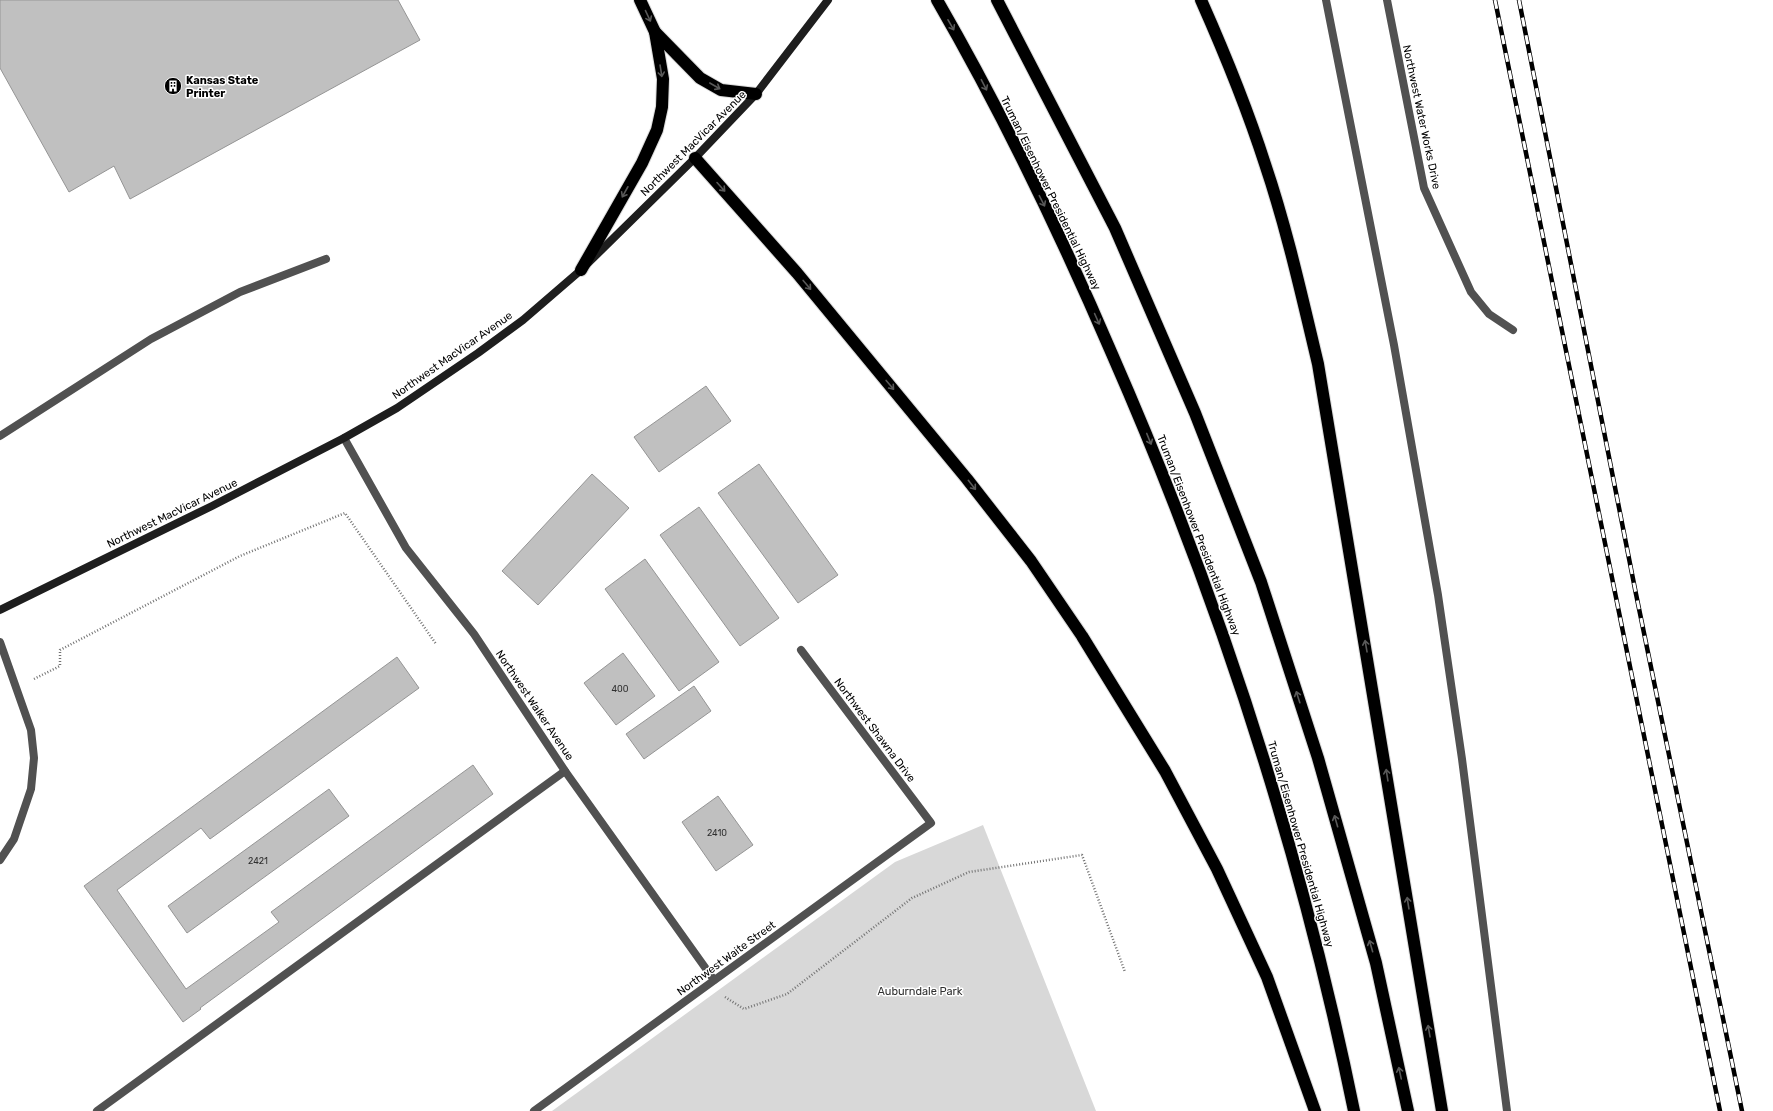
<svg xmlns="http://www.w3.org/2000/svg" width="1773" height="1111" font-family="Rubik,sans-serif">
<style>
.green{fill:#d8d8d8}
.building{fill:#c0c0c0;stroke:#959595}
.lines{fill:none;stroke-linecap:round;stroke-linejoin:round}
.motorway-casing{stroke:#dbdbdb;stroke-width:14}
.path{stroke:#737373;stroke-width:2.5;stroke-dasharray:1 2;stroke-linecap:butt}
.service{stroke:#515151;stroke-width:8}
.minor{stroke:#515151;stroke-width:8}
.secondary{stroke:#1e1e1e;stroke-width:8}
.motorway{stroke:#000;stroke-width:12}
.rail-casing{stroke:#000;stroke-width:4.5}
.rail{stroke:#fff;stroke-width:3;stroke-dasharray:9;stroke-linecap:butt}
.oneway{stroke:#595959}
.labels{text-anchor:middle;stroke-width:3;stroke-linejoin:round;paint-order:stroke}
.number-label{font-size:9px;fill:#303030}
.poi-label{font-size:11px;font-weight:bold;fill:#000;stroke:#fff;text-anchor:start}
.street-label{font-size:11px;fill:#000;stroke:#fff}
.park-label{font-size:11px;fill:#2f2f2f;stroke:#fff}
</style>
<rect width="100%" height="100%" fill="#fff"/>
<path class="green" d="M983,825L1096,1111H552L895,862Z"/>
<g class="building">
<path d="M0,0H398L420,40L130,199L114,166L69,192L0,68Z"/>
<path d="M706,386L731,421L659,472L634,437Z"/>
<path d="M759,464L838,575L798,603L718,493Z"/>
<path d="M592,474L629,508L538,605L502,571Z"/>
<path d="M699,507L779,618L740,646L660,535Z"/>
<path d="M645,559L719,662L679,691L605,589Z"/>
<path d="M623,653L655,696L616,725L584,683Z"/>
<path d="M397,657L419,688L210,839L201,828L117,890L186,989L279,922L271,912L473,765L493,794L200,1008L201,1009L183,1022L84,886Z"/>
<path d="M694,686L711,711L644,759L626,734Z"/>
<path d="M329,789L349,816L187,933L168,906Z"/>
<path d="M718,796L753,845L716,871L682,822Z"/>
</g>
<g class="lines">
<defs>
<g id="motorway">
<path d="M937,0C1003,114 1060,233 1112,354C1219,598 1301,850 1354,1111"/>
<path d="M997,0L1115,228L1195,413L1261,582L1318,758L1376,963L1408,1111"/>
<path d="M1201,0C1225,54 1247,108 1265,164C1287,229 1302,297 1318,364L1442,1111"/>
<path d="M655,32L700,78L721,90L756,94"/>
<path d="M695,158L797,273L967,479L1031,561L1082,636L1165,771L1217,869L1267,977L1315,1111"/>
<path d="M581,270L642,163L657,130L662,107L663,79L655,32L640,0"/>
</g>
</defs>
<use href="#motorway" class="motorway-casing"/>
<g class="path">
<path d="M34,679L60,666V650L240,556L345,513L436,644"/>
<path d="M725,997L744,1009L787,994L912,898L969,872L1082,855L1125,972"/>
</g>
<g class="service">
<path d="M1326,0L1394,345L1438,595L1462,759L1507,1111"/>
<path d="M0,436L151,339L240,292L326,259"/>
<path d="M97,1111L565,771"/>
</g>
<g class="minor">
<path d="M1387,0L1424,188L1471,292L1489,314L1513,330"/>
<path d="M344,438L406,548L474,634L565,771L714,980"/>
<path d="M0,642L31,730L34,758L31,789L14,839L0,860"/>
<path d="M534,1111L931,823L801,650"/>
</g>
<path class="secondary" d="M0,610L212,506L344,438L397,408L478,353L523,320L581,270L695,158L756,94L828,0"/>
<use href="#motorway" class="motorway"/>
<defs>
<g id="rail">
<path d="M1495,0L1720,1111"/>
<path d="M1519,0L1636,594L1742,1111"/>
</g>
</defs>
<use href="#rail" class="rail-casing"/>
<use href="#rail" class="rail"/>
</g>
<defs><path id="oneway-shaft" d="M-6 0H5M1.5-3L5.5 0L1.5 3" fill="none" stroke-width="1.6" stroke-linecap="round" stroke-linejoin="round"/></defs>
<g class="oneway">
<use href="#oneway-shaft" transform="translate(648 16) rotate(65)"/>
<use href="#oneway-shaft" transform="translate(951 25) rotate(60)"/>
<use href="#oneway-shaft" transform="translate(661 71) rotate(81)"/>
<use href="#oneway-shaft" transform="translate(984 85) rotate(63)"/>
<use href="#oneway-shaft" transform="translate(715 86) rotate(30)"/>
<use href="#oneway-shaft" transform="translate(721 187) rotate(48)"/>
<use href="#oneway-shaft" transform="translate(625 192) rotate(119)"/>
<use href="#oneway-shaft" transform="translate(1042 201) rotate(63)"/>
<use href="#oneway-shaft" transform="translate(807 285) rotate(50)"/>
<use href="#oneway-shaft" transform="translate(1097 319) rotate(66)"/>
<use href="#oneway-shaft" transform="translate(890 385) rotate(50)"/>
<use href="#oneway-shaft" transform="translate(1149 439) rotate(68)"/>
<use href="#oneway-shaft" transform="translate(972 485) rotate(52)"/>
<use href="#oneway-shaft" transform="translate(1366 646) rotate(-100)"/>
<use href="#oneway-shaft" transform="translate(1298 697) rotate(-108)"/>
<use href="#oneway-shaft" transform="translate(1387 775) rotate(-99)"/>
<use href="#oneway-shaft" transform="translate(1336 821) rotate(-106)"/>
<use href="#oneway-shaft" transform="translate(1408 903) rotate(-99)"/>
<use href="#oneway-shaft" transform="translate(1371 946) rotate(-106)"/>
<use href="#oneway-shaft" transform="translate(1429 1031) rotate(-100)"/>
<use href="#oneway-shaft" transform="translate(1400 1073) rotate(-102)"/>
</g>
<defs>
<symbol id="building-disc" viewBox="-11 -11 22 22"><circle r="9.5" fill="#000" stroke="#fff"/><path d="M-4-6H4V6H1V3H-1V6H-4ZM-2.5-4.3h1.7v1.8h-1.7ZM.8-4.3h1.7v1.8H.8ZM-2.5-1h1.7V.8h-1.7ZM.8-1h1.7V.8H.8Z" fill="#fff"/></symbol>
</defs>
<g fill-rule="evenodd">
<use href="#building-disc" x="163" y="76" width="20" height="20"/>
</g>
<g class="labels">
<g class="number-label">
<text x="620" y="692">400</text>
<text x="717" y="836">2410</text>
<text x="258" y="864">2421</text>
</g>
<g class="poi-label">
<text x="186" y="84">Kansas State<tspan x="186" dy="13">Printer</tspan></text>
</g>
<g class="street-label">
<text transform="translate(1422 117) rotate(78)" y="4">Northwest Water Works Drive</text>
<text transform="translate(693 143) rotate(-45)" y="4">Northwest MacVicar Avenue</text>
<text transform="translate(1051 193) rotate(64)" y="4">Truman/Eisenhower Presidential Highway</text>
<text transform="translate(452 355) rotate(-35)" y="4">Northwest MacVicar Avenue</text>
<text transform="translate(172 513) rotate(-26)" y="4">Northwest MacVicar Avenue</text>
<text transform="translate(1199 535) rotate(69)" y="4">Truman/Eisenhower Presidential Highway</text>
<text transform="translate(535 705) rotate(56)" y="4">Northwest Walker Avenue</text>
<text transform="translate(875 730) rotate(53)" y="4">Northwest Shawna Drive</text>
<text transform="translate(1301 844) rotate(74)" y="4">Truman/Eisenhower Presidential Highway</text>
<text transform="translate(726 958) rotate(-36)" y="4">Northwest Waite Street</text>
</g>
<g class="park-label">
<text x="920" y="995">Auburndale Park</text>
</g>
</g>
</svg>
